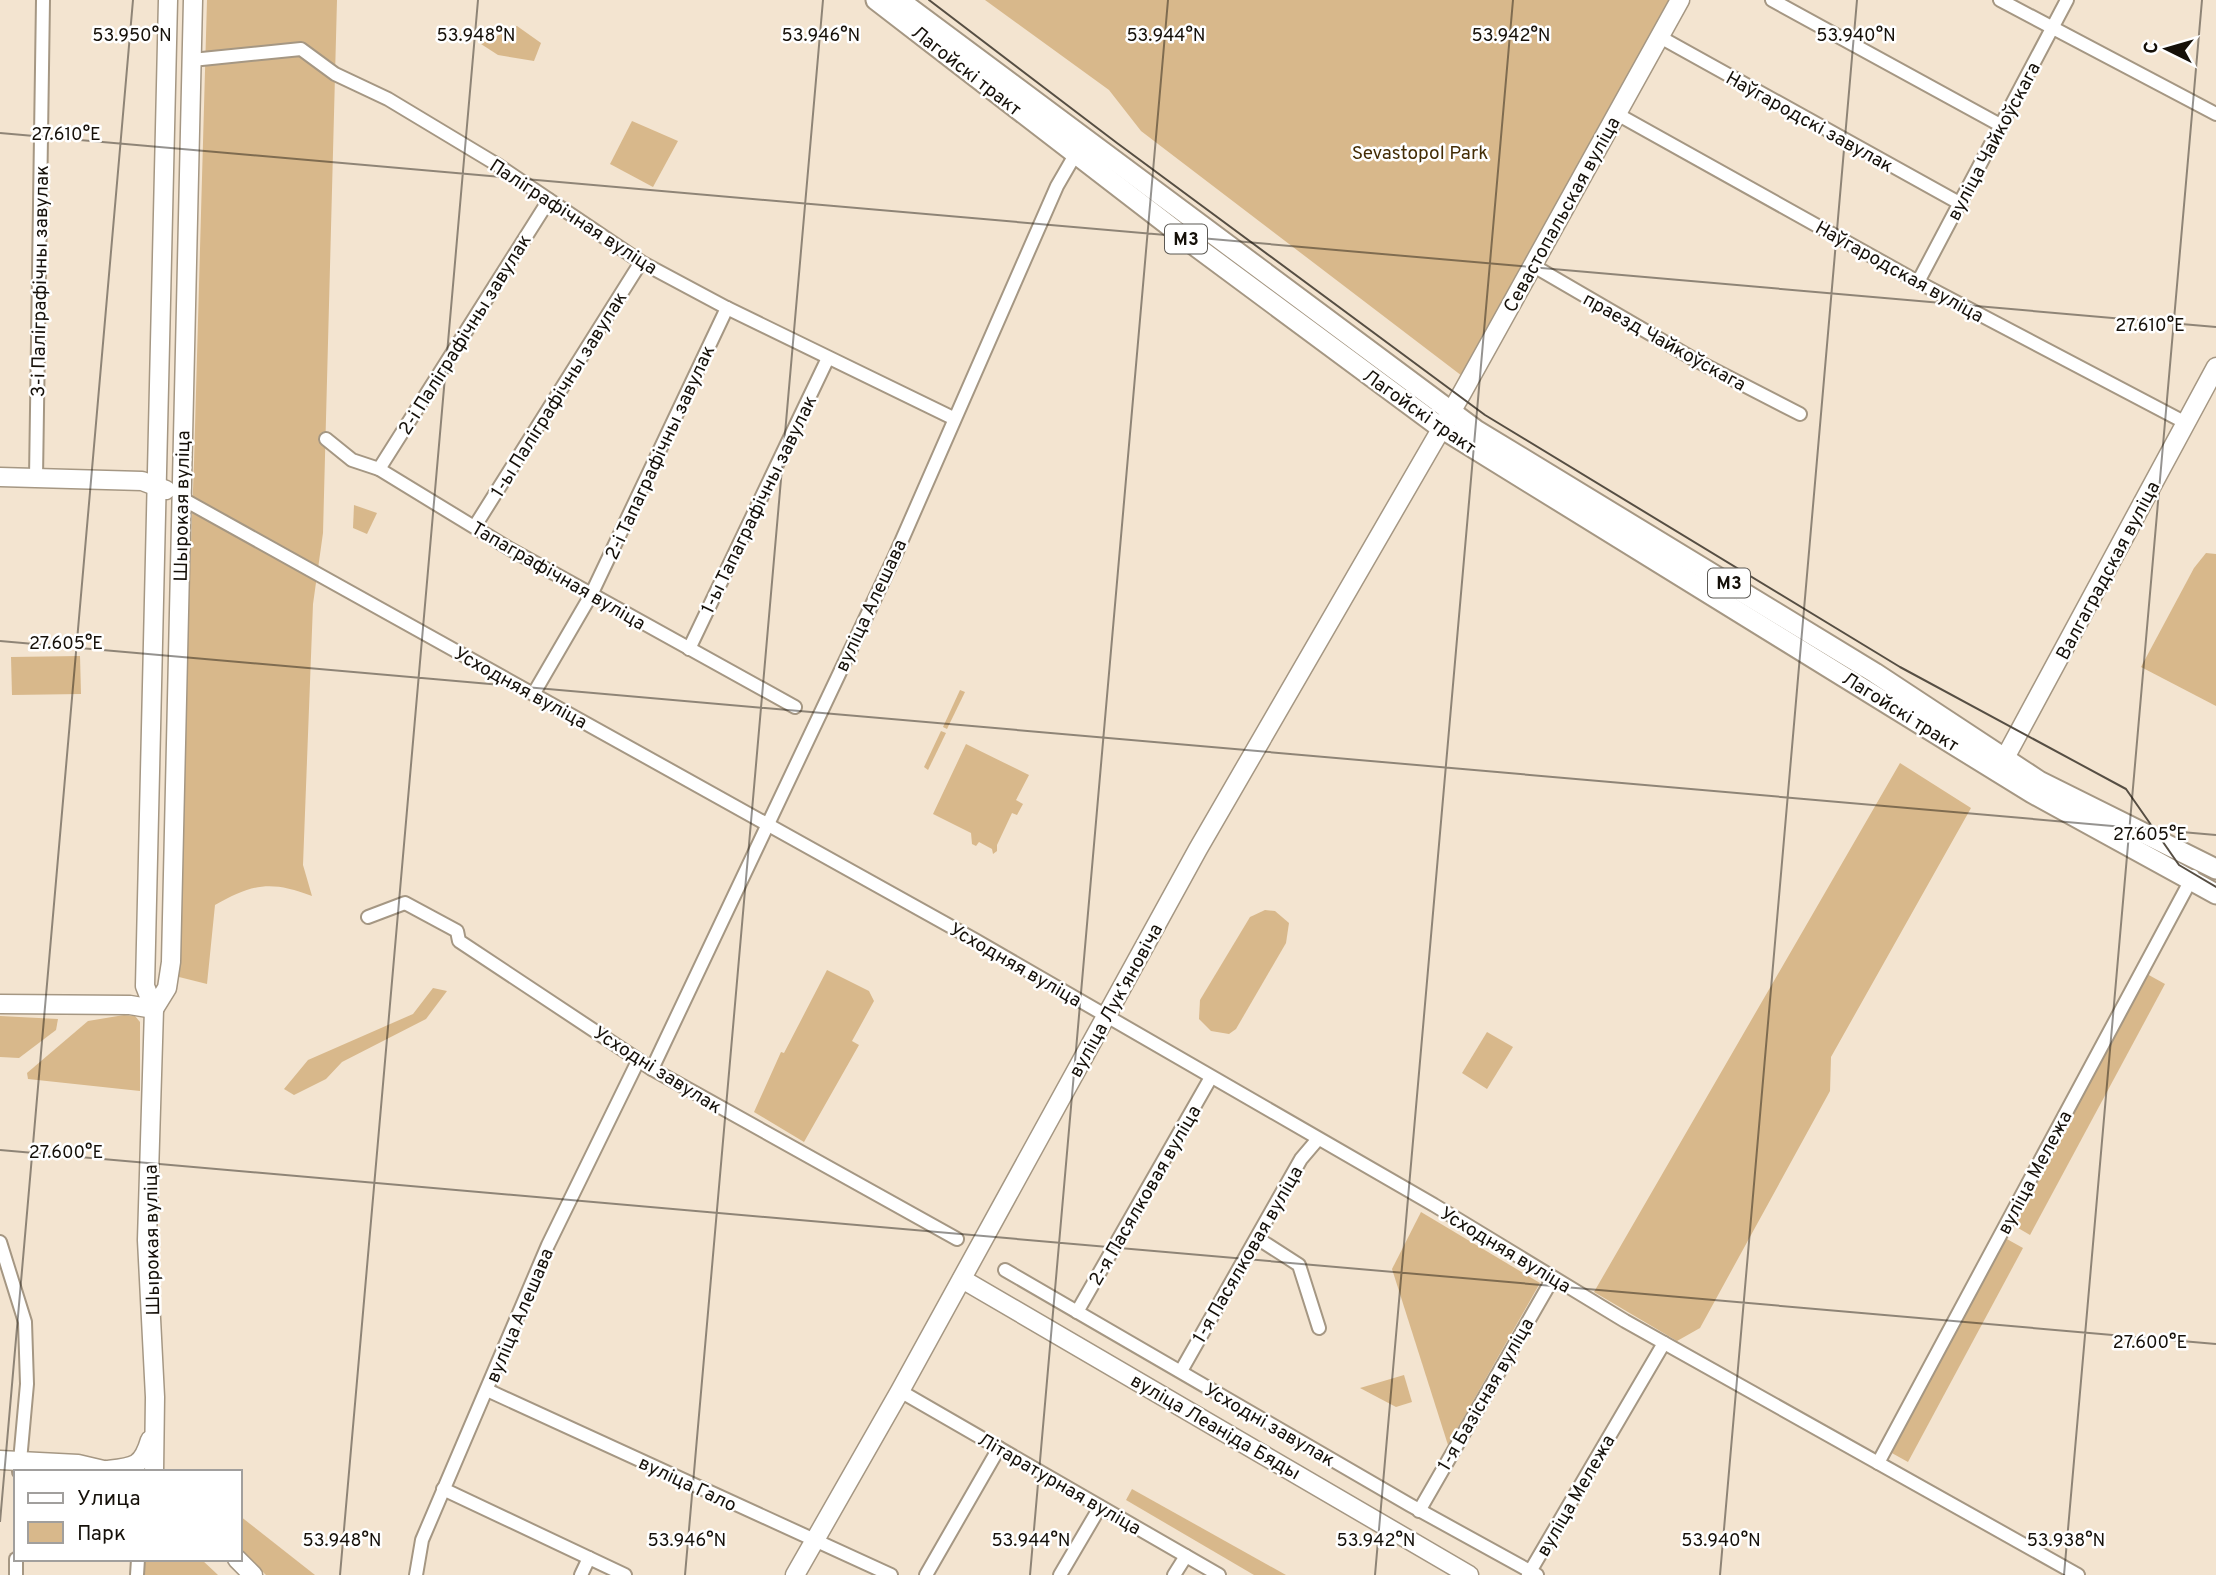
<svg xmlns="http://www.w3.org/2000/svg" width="2216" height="1575" font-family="Overpass,sans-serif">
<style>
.green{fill:#d8b88b}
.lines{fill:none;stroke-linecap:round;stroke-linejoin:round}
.street-casing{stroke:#a59783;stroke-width:16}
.secondary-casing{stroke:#a59783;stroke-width:21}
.primary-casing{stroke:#a59783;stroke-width:23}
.street{stroke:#fff;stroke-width:12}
.secondary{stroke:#fff;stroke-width:18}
.primary{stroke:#fff;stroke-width:19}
.tram{stroke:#564e43;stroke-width:2}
.ticks{fill:none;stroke:#151009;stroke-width:2;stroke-opacity:0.45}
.labels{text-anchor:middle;stroke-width:5;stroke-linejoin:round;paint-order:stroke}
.shield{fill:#fff;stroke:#5b5853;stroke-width:2}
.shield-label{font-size:18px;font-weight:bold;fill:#151009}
.street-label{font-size:19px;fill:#151009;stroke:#fff}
.park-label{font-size:19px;fill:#442d05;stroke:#fff}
.ticks-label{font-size:18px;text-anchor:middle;fill:#151009;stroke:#fff;stroke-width:5;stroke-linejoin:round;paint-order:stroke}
</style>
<rect width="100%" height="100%" fill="#f3e4d0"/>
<g class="green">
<path d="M207,0H337L323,533L313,604L303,865L312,896C270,880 253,884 215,905L207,984L175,976L194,463Z"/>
<path d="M985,0H1678L1466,379L1141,131L1109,90Z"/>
<path d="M517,26L541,43L534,61L498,55L481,44Z"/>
<path d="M632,121L678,141L653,187L610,164Z"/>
<path d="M354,505L377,513L367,534L353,528Z"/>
<path d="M2206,553L2216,554V706L2141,667L2194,568Z"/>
<path d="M80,656L81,694L12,695L11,657Z"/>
<path d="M960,690L965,692L947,729L943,727Z"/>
<path d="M941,731L946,733L928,770L924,767Z"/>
<path d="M966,744L1029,775L1016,800L1023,804L1017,815L1012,813L997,845V851L993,854L992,849L979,842L976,846L972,844L971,833L933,814Z"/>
<path d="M1900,763L1971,808L1831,1057L1830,1091L1700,1328L1677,1341L1594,1292Z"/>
<path d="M1265,910L1275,911L1289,923L1286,943L1236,1029L1229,1034L1211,1031L1199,1019L1200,1000L1250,917Z"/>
<path d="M827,970L869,991L874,1001L852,1041L859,1045L804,1142L754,1112L781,1052L784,1053Z"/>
<path d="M2147,974L2165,984L2030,1235L2013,1225Z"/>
<path d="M433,988L447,991L426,1019L342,1062L326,1079L294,1095L284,1089L308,1060L413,1014Z"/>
<path d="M124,1015L135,1016L140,1022V1091L28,1079L27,1073L88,1021Z"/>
<path d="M0,1016L58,1019L56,1030L19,1058L0,1057Z"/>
<path d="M1487,1032L1513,1047L1487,1089L1462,1073Z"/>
<path d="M1421,1212L1540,1283L1448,1445L1392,1269Z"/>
<path d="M2005,1238L2023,1248L1908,1462L1890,1452Z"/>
<path d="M1404,1375L1412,1402L1396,1407L1360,1388Z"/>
<path d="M1132,1489L1286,1575H1254L1126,1500Z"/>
<path d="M240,1516L315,1575H266L240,1550Z"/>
<path d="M145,1559H201L218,1575H145Z"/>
</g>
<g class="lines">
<defs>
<g id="street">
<path d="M1772,0L2002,126"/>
<path d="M2000,0L2216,114"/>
<path d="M1660,37L1961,204"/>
<path d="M192,60L301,49L335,74L388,99L496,164L641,262L727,308L953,418"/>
<path d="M1617,114L1918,282L2186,423"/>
<path d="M1532,265L1697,361L1800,414"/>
<path d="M1918,282L2067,0"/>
<path d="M326,439L352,460L379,469L510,549L795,707"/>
<path d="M379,469L549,200"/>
<path d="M36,478L43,0"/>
<path d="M181,498L975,940L1434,1205L1625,1321L2078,1575"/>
<path d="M475,526L641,262"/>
<path d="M689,649L828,358"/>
<path d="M534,693L591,595L727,308"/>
<path d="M368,917L405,903L457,931L459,941L652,1069L957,1239"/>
<path d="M652,1069L894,558L1057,186L1079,148"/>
<path d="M1257,1238L1299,1265L1319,1328"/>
<path d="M0,1242L25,1322L27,1384L19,1472"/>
<path d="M1005,1270L1410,1505L1537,1575"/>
<path d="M1077,1312L1210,1079"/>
<path d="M1181,1371L1301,1159L1318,1139"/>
<path d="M487,1390L891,1575"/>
<path d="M900,1391L1219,1575"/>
<path d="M1878,1463L2193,876"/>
<path d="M443,1489L625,1575"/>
<path d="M1419,1511L1553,1278"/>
<path d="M16,1575V1559"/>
<path d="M137,1575L138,1559"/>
<path d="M416,1575L422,1540L548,1245L638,1061"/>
<path d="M581,1575L589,1558"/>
<path d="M926,1575L999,1448"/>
<path d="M1060,1575L1100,1507"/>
<path d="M1174,1575L1186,1556"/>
<path d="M1528,1575L1664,1343"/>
</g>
<g id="secondary">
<path d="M0,477L142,481L166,490"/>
<path d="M1999,769L2216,367"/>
<path d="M0,1004L130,1005L154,1009"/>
<path d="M154,1009L167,988L171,962L193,0"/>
<path d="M962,1279L1469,1575"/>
<path d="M0,1460L78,1464L112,1472"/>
<path d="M107,1470C134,1467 142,1467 150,1440"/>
<path d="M154,1472L155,1397L147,1240L154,1009L145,986L168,0"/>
<path d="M237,1559L253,1575"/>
<path d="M795,1575L900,1391L1198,849L1462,393L1680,0"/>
</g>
<g id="primary">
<path d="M876,0L1198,248L1441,428L2032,793L2216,894"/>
<path d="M899,0L1476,430L1875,673L2039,781L2216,869"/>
</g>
</defs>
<use href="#street" class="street-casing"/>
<use href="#secondary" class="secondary-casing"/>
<use href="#primary" class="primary-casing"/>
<use href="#street" class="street"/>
<use href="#secondary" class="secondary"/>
<use href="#primary" class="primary"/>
<path class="tram" d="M929,0L1117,143L1485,415L1900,667L2126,789L2179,865L2216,887"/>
</g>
<path class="ticks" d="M0,133L2216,327M0,641L2216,835M0,1150L2216,1344M0,1522L133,0M340,1575L478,0M685,1575L823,0M1030,1575L1168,0M1375,1575L1513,0M1720,1575L1857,0M2064,1575L2202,0"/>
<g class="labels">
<g class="shield">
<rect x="1165" y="224.5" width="42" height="29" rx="5"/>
<rect x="1708" y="568.5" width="42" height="29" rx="5"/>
</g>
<g class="shield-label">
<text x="1186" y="245">М3</text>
<text x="1729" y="589">М3</text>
</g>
<g class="street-label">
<text transform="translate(967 70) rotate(38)" y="7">Лагойскі тракт</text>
<text transform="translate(1810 121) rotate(29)" y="7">Наўгародскі завулак</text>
<text transform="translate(1993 141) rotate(-62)" y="7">вуліца Чайкоўскага</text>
<text transform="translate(1561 214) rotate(-61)" y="7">Севастопальская вуліца</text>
<text transform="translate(574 216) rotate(33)" y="7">Паліграфічная вуліца</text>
<text transform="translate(1900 271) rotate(29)" y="7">Наўгародская вуліца</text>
<text transform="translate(39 281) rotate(-89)" y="7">3-і Паліграфічны завулак</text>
<text transform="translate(464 334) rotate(-58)" y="7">2-і Паліграфічны завулак</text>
<text transform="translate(1665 341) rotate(29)" y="7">праезд Чайкоўскага</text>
<text transform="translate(558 394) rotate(-58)" y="7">1-ы Паліграфічны завулак</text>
<text transform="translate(1420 411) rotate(35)" y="7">Лагойскі тракт</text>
<text transform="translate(659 452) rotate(-65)" y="7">2-і Тапаграфічны завулак</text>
<text transform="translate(758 504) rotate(-64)" y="7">1-ы Тапаграфічны завулак</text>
<text transform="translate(181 506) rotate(-89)" y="7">Шырокая вуліца</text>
<text transform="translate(2107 570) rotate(-62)" y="7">Валгаградская вуліца</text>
<text transform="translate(559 575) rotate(30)" y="7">Тапаграфічная вуліца</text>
<text transform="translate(870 605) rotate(-65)" y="7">вуліца Алешава</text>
<text transform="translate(521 687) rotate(29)" y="7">Усходняя вуліца</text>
<text transform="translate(1901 711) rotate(32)" y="7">Лагойскі тракт</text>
<text transform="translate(1016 964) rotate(30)" y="7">Усходняя вуліца</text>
<text transform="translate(1115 1000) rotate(-61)" y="7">вуліца Лукʼяновіча</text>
<text transform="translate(658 1069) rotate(32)" y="7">Усходні завулак</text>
<text transform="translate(2034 1172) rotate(-62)" y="7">вуліца Мележа</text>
<text transform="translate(1144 1195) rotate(-60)" y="7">2-я Пасялковая вуліца</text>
<text transform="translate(151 1240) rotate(-91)" y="7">Шырокая вуліца</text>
<text transform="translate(1506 1249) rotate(31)" y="7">Усходняя вуліца</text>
<text transform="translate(1247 1254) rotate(-60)" y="7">1-я Пасялковая вуліца</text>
<text transform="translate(519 1315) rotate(-67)" y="7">вуліца Алешава</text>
<text transform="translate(1485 1394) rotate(-60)" y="7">1-я Базісная вуліца</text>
<text transform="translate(1270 1424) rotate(30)" y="7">Усходні завулак</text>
<text transform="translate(1216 1426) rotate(30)" y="7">вуліца Леаніда Бяды</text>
<text transform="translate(688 1483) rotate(25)" y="7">вуліца Гало</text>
<text transform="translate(1060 1483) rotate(30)" y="7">Літаратурная вуліца</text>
<text transform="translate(1575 1495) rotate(-60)" y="7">вуліца Мележа</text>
</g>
<g class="park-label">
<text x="1420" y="159">Sevastopol Park</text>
</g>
</g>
<g class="ticks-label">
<text x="132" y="41">53.950°N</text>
<text x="476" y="41">53.948°N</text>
<text x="821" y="41">53.946°N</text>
<text x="1166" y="41">53.944°N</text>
<text x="1511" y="41">53.942°N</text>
<text x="1856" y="41">53.940°N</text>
<text x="66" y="140">27.610°E</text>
<text x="2150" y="331">27.610°E</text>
<text x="66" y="649">27.605°E</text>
<text x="2150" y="840">27.605°E</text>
<text x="66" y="1158">27.600°E</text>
<text x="2150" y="1348">27.600°E</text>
<text x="342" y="1546">53.948°N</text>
<text x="687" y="1546">53.946°N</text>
<text x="1031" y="1546">53.944°N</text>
<text x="1376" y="1546">53.942°N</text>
<text x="1721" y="1546">53.940°N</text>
<text x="2066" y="1546">53.938°N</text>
</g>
<rect x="14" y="1470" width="228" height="91" fill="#ffffff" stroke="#a19f9d" stroke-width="2"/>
<rect x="28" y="1493" width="35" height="10" fill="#ffffff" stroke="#a19f9d" stroke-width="2"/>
<text x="77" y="1505" font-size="21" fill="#151009">Улица</text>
<rect x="28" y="1522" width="35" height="21" fill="#d8b88b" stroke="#a19f9d" stroke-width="2"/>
<text x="77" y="1540" font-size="21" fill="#151009">Парк</text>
<g transform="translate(2167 49) rotate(275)" stroke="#ffffff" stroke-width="5" paint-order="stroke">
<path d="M0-5L12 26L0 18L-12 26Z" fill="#151009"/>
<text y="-10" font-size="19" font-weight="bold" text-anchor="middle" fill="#151009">С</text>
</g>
</svg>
